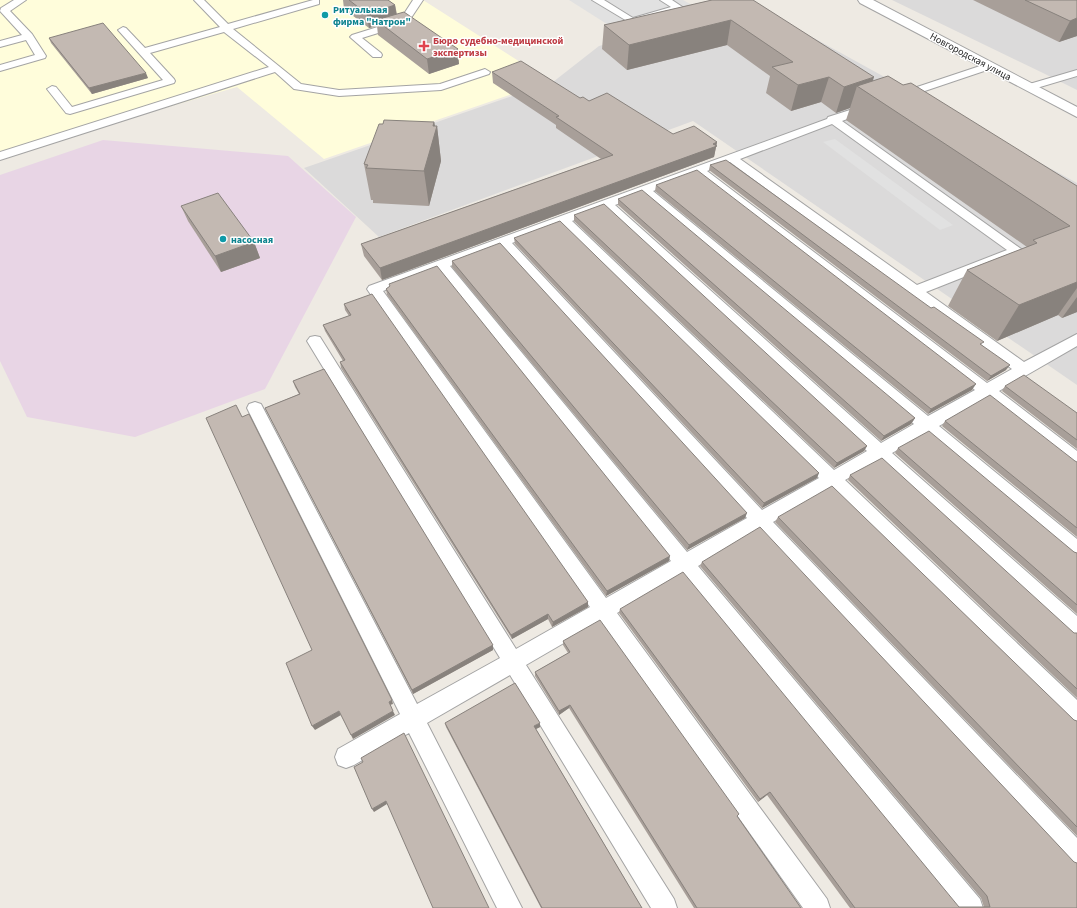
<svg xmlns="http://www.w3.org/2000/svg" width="1077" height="908" font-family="'Source Sans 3',sans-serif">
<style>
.residential{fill:#dbdada}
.industrial{fill:#e8d5e5}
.education{fill:#fffddb}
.parking{fill:#e1e1e1}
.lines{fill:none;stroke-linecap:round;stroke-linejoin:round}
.service-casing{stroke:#a4a4a4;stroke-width:2}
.minor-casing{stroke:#a4a4a4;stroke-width:2}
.service{fill:#fff;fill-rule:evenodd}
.minor{fill:#fff;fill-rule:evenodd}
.wall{fill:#a89f99}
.shaded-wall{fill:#88827d}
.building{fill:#c3b9b2;stroke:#88827d}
.culture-dot{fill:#0f9aa8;stroke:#fff;stroke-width:1.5}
.health-dot{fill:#e0444e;stroke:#fff;stroke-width:1.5}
.labels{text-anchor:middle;stroke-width:3;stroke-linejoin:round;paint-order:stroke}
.far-culture-label{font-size:10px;font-weight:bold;fill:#0d838f;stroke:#fff;text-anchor:start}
.far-health-label{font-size:10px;font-weight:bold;fill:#be3a42;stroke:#fff;text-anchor:start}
.far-street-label{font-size:10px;fill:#1d1d1d;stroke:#fff}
</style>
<rect width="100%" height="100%" fill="#eeeae3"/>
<g class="residential">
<path d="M892,0H1077V90L1043,73Z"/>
<path d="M754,5L1077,183V385L693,121L379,237L304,168L553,82L599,46Z"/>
</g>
<path class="industrial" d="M103,140L288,156L356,217L265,389L135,437L27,417L0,361V175Z"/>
<path class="education" d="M0,0H423L550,81L324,159L237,87L0,156Z"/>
<g class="parking">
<path d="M569,0H683L708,14L629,38Z"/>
<path d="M835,139L953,225L940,230L823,142Z"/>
</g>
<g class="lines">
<defs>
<g id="service">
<path d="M14,0H26L10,11L32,34L46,56L45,58L0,71V65L35,55L26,40L0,47V41L22,35L0,11L1,8Z"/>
<path d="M194,0H204L228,24L313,0H319V4L233,29L301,84L339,90L440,84L485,69L490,72L489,74L441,90L339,96L294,89L275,72L0,160V152L269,67L224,32L150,53L174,79L175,81L174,83L70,114L66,113L47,89L52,86L56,87L72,107L163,80L118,30L123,27L126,28L145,48L220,27Z"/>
<path d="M413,0H423L407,24L362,38L381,53L382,55L381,57H373L350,37L352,35L400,20Z"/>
<path d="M592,0H604L633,18L671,7L660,0H672L684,8L682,10L632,24Z"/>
<path d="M989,63L994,66L993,68L904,98H896L895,96L896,94Z"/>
<path d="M1077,70V76L1030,90L1025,87L1026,85Z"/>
<path d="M869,104L873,105L875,107L873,109L842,121L1024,251L1022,254L926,292L1024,362L1077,334V346L999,391L1077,451V467L1071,465L986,399L939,426L1077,539V558L1070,556L926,434L892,453L1077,616V638L1070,636L879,461L845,480L1077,700V726L1069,723L830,489L773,522L1077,838V867L1069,863L758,530L698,566L980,899L983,908H955L682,575L617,613L827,899L830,908H803L600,622L526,665L674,899L677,908H651L510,675L427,723L522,908H497L409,733L354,765L346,768L338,765L335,757L338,749L400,714L247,408L249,404L255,402L261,404L417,704L500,658L307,341L310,337L315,336L320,337L516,649L590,607L369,292L367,289L369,286L827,119L828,117ZM832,124L1007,250L917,285L740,159ZM730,162L1012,369L987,383L707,171ZM697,175L975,390L928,416L653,191ZM642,195L914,424L881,443L615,205ZM605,209L867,451L834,470L572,221ZM561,225L819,478L762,510L512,243ZM501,247L747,518L687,552L450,266ZM439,270L671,561L606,598L383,291Z"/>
</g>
<path id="minor" d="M858,0H873L1077,107V117L860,3Z"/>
</defs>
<use href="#service" class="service-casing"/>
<use href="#minor" class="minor-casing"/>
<use href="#service" class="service"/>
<use href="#minor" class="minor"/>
</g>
<g class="wall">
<path d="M343,0H388L395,5L397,14L459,64L429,74L378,35L377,26L369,28L344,9Z"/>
<path d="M712,0L873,81L903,85L1077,186V312L1062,318L1058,315L997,341L948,306L967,270L1027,247L846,120L850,108L836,113L821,102L791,111L766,93L770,76L727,45L627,70L602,49L604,25Z"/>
<path d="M973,0H1077V36L1059,42Z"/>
<path d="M49,38L148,78L92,94L51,43Z"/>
<path d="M492,72L589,101L673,134L717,142L714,157L382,280L364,256L361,244L601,159L556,128V125L493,83Z"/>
<path d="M434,122L435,126H437L441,161L429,206L373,203V200H371L364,164Z"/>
<path d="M710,165L982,345L1006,370L987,381L709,170Z"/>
<path d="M656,185L972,390L928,414L655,191Z"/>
<path d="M618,199L915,418L911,424L881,441L618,205Z"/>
<path d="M181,206L254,242L260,258L221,272L188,221Z"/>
<path d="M574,215L867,446L864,451L834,468L574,221Z"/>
<path d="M514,238L817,478L762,508L515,244Z"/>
<path d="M452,261L745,518L687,550L452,267Z"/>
<path d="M389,284L669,561L606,596L387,295L386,289L390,286Z"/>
<path d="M344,304L588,602V607L552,627L548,619L512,639L341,368L340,362L343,361L325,331L323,325L349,316L345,310Z"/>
<path d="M293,381L493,650L413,694L265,408L299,394L295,387Z"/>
<path d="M1005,386L1077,413V449L1002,391Z"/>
<path d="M945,421L1077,462V537L942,426Z"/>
<path d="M898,448L1074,552L1077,553V614L895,453Z"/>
<path d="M850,475L1074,633H1077V698L848,480Z"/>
<path d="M778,517L1074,720L1077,721V836L775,522Z"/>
<path d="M702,562L1077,908H850L767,795L758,802L619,613L620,609L959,907H984L981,898L700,566Z"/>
<path d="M563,641L737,817L801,908H694L569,708L559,715L535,676V672L568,653L563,645Z"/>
<path d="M445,723L540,727L536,729L642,908H541L446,727Z"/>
</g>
<g class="shaded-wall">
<path d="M395,5L397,19L376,20L377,26L369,28L367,14Z"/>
<path d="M1077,18V36L1059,42L1070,21Z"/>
<path d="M731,20L727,45L627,70L629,45Z"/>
<path d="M458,49L459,64L429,74L427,59Z"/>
<path d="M146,73L148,78L92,94L89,88Z"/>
<path d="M829,77L821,102L791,111L798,85Z"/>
<path d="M874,77L869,94L857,86L850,108L836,113L844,87Z"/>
<path d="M434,122L436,131L437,126L441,161L429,206L424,171Z"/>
<path d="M717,142L714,157L382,280L380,268Z"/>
<path d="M254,242L260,258L221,272L215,256Z"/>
<path d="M1077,282V288L1058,315L997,341L1019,305Z"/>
<path d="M1077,297V312L1062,318Z"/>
<path d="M1010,365L1006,370L987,381L991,376Z"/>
<path d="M976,384L972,390L928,414L931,409Z"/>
<path d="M915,418L911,424L881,441L884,436Z"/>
<path d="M867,446L864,451L834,468L837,463Z"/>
<path d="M819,473L817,478L762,508L764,503Z"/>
<path d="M747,513L745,518L687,550L689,545Z"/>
<path d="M670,556L669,561L606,596L607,591Z"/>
<path d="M588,602V607L552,627L553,622Z"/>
<path d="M548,614V619L512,639L511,635Z"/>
<path d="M493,645V650L413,694L412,690Z"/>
<path d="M392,700L393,704L390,705L389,702Z"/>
<path d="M570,705L569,708L559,715V711Z"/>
<path d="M339,711L341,715L315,730L312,726Z"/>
<path d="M393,711L395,715L353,739L351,735Z"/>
<path d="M540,723V727L534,730V726Z"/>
<path d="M770,792L767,795L758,802L760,799Z"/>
<path d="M386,801L387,804L374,812L372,809Z"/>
</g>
<g class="building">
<path d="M349,0H388L395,5L367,14Z"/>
<path d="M712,0H753L874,77L844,87L829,77L798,85L772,67L793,62L731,20L629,45L604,25Z"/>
<path d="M1025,0H1077V18L1070,21Z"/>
<path d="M404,12L458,49L427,59L376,20Z"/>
<path d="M103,23L146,73L89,88L49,38Z"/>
<path d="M521,61L580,98L583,97L589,101L607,93L673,134L694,126L717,142L713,144L717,146L380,268L361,244L613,155L556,117L559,116L492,72Z"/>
<path d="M888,76L903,85L911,83L1077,186V282L1019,305L967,270L1037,243L1033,240L1070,226L857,86Z"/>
<path d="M384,120L434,122L433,126H437L424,171L366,168L368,165L364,164L379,124H383Z"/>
<path d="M726,160L931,308L934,307L984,342L980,344L1010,365L991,376L710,165Z"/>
<path d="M697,170L976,384L931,409L656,185Z"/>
<path d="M642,190L915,418L884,436L618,199Z"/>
<path d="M218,193L254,242L215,256L181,206Z"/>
<path d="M604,204L867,446L837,463L574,215Z"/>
<path d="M560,221L819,473L764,503L514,238Z"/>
<path d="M500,243L747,513L689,545L452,261Z"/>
<path d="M437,266L670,556L607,591L386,289L390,286L389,284Z"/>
<path d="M372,294L588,602L553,622L548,614L511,635L340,362L345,360L323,325L351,315L344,304Z"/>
<path d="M324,369L493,645L412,690L265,408L300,394L293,381Z"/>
<path d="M1024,375L1077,413V440L1005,386Z"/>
<path d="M990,395L1075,461L1077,462V528L945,421Z"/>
<path d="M236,405L242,417L249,414L392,700L389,702L393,711L351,735L339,711L312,726L286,663L312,650L206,418Z"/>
<path d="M929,431L1074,552L1077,553V605L898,448Z"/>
<path d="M882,458L1074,633H1077V689L850,475Z"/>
<path d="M832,486L1074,720L1077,721V827L778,517Z"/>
<path d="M760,527L1074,862L1077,863V908H855L770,792L760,799L620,609L683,572L959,907H990L987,896L702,562Z"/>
<path d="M600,620L739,814L737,816L801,908H697L570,705L559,711L535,672L570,652L563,641Z"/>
<path d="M515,683L540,723L534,726L642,908H542L445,723Z"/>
<path d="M404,733L489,908H433L386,801L372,809L354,767L363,762L361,758Z"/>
</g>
<g class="culture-dot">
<circle cx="325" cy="15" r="4"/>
<circle cx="223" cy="239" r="4"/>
</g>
<path class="health-dot" d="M422 40h4v4h4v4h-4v4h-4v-4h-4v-4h4z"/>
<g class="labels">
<g class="far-culture-label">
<text x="333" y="13">Ритуальная<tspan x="333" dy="12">фирма "Натрон"</tspan></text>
<text x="231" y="243">насосная</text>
</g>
<g class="far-health-label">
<text x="433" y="44">Бюро судебно-медицинской<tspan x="433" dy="12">экспертизы</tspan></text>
</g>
<g class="far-street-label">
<text transform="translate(971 56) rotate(28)" y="4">Новгородская улица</text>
</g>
</g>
</svg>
